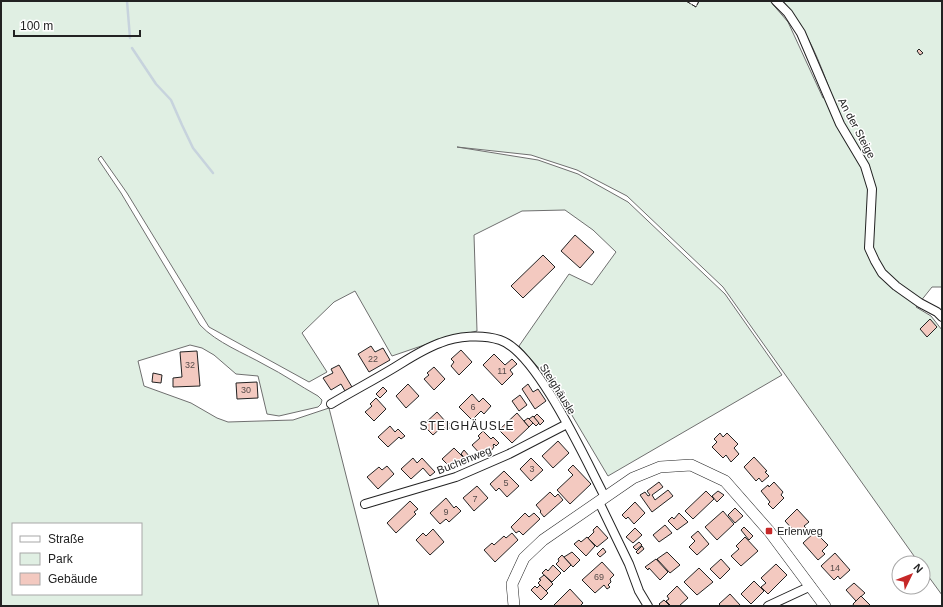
<svg xmlns="http://www.w3.org/2000/svg" width="943" height="607" font-family="Arial,sans-serif">
<style>
.green{fill:#e0efe3;stroke:#6f6f6f;fill-rule:evenodd}
.lines{fill:none;stroke-linecap:round;stroke-linejoin:round}
.stream{stroke:#c7d3dd;stroke-width:2.5}
.building{fill:#f3c9c0;stroke:#222}
.street-casing{stroke:#222;stroke-width:10}
.secondary-casing{stroke:#222;stroke-width:12}
.street{stroke:#fff;stroke-width:8}
.secondary{stroke:#fff;stroke-width:11}
.fence{stroke:#222;stroke-width:1;stroke-dasharray:5 2;stroke-linecap:butt}
.poi-dot{fill:#c62828;stroke:#fff;stroke-width:1.5}
.labels{text-anchor:middle;stroke-width:3;stroke-linejoin:round;paint-order:stroke}
.number-label{font-size:9px;fill:#564c4a}
.street-label{font-size:11px;fill:#222;stroke:#fff}
.poi-label{font-size:11px;fill:#222;stroke:#fff;text-anchor:start}
.neighbourhood-label{font-size:12px;letter-spacing:1px;fill:#222;stroke:#fff}
</style>
<rect width="100%" height="100%" fill="#fff"/>
<path class="green" d="M1,1H686L696,7L699,1H770L788,22L823,98L832,96C820,63 807,28 783,1H942V287H932L916,307L931,316L942,330V595L923,569V563H919L723,287L627,196L577,170L531,155L457,147L538,160L578,174L628,202L725,294L782,375L608,476L554,385L519,346L569,274L592,285L616,252L593,230L565,210L522,211L474,235L477,331L439,340L392,356L355,291L334,302L302,333L327,372L309,382L209,327L127,193L101,156L98,159L121,193L200,325C217,343 244,353 265,365C283,374 300,386 318,396L322,400L321,404L318,407L279,416L267,414L258,376L236,374L214,355L202,348L190,345L138,361L144,386L191,403L217,418L228,422L293,420L329,408L379,606H1ZM13,524H141V594H13Z"/>
<g class="lines">
<g class="stream">
<path d="M127,1L130,38"/>
<path d="M132,48L156,84L171,100L182,125L193,148L213,173"/>
</g>
</g>
<g class="building">
<path d="M919,49L923,53L920,55L917,51Z"/>
<path d="M575,235L594,252L580,268L561,251Z"/>
<path d="M543,255L555,267L523,298L511,286Z"/>
<path d="M930,319L937,327L927,337L920,329Z"/>
<path d="M371,346L375,352L383,348L390,360L369,372L358,354Z"/>
<path d="M461,350L472,362L459,375L451,366L454,362L451,359Z"/>
<path d="M197,351L200,386L173,387V378L182,377L180,352Z"/>
<path d="M494,354L505,365L512,359L517,364L510,370L513,374L502,385L483,365Z"/>
<path d="M339,365L352,387L345,391L341,384L331,390L323,378L333,373L331,369Z"/>
<path d="M434,367L445,379L434,390L424,379L429,375L427,373Z"/>
<path d="M153,373L162,375L161,383L152,382Z"/>
<path d="M257,382L258,398L237,399L236,383Z"/>
<path d="M408,384L419,396L406,408L396,396Z"/>
<path d="M528,384L533,392L538,389L546,401L535,409L522,389Z"/>
<path d="M383,387L387,391L380,398L376,394Z"/>
<path d="M472,394L479,402L483,398L491,406L484,414L481,411L472,420L459,407Z"/>
<path d="M520,395L527,405L519,411L512,401Z"/>
<path d="M376,398L386,409L374,421L365,412L372,406L370,404Z"/>
<path d="M437,412L446,422L447,421L452,426L447,430L443,426L433,435L423,425Z"/>
<path d="M517,413L529,427L512,443L499,430Z"/>
<path d="M537,414L544,421L540,425L534,417Z"/>
<path d="M533,416L539,423L536,426L529,419Z"/>
<path d="M528,418L533,423L529,427L524,421Z"/>
<path d="M390,426L395,432L398,429L405,436L401,439L399,437L388,447L378,437Z"/>
<path d="M483,431L491,439L493,437L499,443L496,446L494,444L493,445L494,447L491,451L489,449L482,456L472,445L480,438L478,436Z"/>
<path d="M720,433L723,437L727,433L738,444L734,448L739,454L731,462L726,455L723,458L712,447L717,442L714,439Z"/>
<path d="M558,441L569,453L553,468L542,456Z"/>
<path d="M454,448L464,458L459,462L461,464L458,466L456,464L452,469L442,459Z"/>
<path d="M464,450L470,457L467,460L461,454Z"/>
<path d="M754,457L767,471L765,472L769,476L762,482L759,478L756,481L744,467Z"/>
<path d="M413,458L417,463L422,458L435,472L430,476L423,468L411,479L401,469Z"/>
<path d="M531,458L543,470L531,481L520,469Z"/>
<path d="M573,465L591,484L570,504L557,490L573,475L568,470Z"/>
<path d="M387,466L394,474L378,489L367,477L379,467L382,470Z"/>
<path d="M504,471L519,486L507,497L499,488L496,491L490,484Z"/>
<path d="M659,482L663,487L652,495L655,500L668,490L673,496L652,512L640,495L645,492L648,496L650,495L647,491Z"/>
<path d="M774,482L783,492L781,495L784,498L773,509L768,504L770,502L761,491L768,485L769,487Z"/>
<path d="M477,486L488,498L474,511L463,498Z"/>
<path d="M706,491L714,499L693,519L685,511Z"/>
<path d="M718,491L724,495L717,502L712,496Z"/>
<path d="M550,492L555,497L558,494L563,500L544,517L540,512L541,511L536,505Z"/>
<path d="M446,498L454,508L456,506L461,511L449,522L446,519L440,524L430,513Z"/>
<path d="M410,501L418,509L414,512L416,514L396,533L387,523Z"/>
<path d="M635,502L645,513L634,524L628,517L626,519L622,515Z"/>
<path d="M735,508L743,516L735,523L728,515Z"/>
<path d="M797,509L809,522L804,526L808,530L803,536L799,531L796,533L785,521Z"/>
<path d="M723,511L734,524L717,540L705,527Z"/>
<path d="M525,513L529,517L534,513L540,519L523,535L519,531L516,533L511,527Z"/>
<path d="M679,513L688,522L677,530L668,521L672,517L674,519Z"/>
<path d="M665,525L672,533L659,542L653,535Z"/>
<path d="M597,526L608,538L597,547L588,538L594,532L593,530Z"/>
<path d="M744,527L753,536L749,540L741,530Z"/>
<path d="M635,528L642,535L633,543L626,537Z"/>
<path d="M433,529L444,542L430,555L416,540L423,533L426,536Z"/>
<path d="M698,531L709,544L697,555L689,547L695,541L691,537Z"/>
<path d="M815,532L828,545L822,551L825,554L818,560L803,543Z"/>
<path d="M512,533L518,540L495,562L484,550L492,543L494,545L504,536L506,538Z"/>
<path d="M587,537L595,546L586,556L574,544L579,540L581,542Z"/>
<path d="M745,537L758,551L741,566L731,556L739,549L736,546Z"/>
<path d="M639,542L642,545L636,550L633,547Z"/>
<path d="M642,546L644,549L638,554L636,552Z"/>
<path d="M603,548L606,552L600,557L597,554Z"/>
<path d="M572,552L580,560L573,567L564,557Z"/>
<path d="M667,552L680,565L670,573L657,559Z"/>
<path d="M835,553L850,570L840,579L838,576L834,580L821,566Z"/>
<path d="M562,555L571,565L564,572L556,564L559,561L558,559Z"/>
<path d="M656,559L668,572L660,580L649,568L648,570L645,567Z"/>
<path d="M721,559L730,569L720,579L710,569Z"/>
<path d="M602,562L614,575L610,579L611,582L608,585L610,587L607,589L604,585L595,593L582,580Z"/>
<path d="M776,564L787,575L768,594L761,587L766,583L761,578Z"/>
<path d="M553,565L561,573L552,582L542,573L546,569L548,571Z"/>
<path d="M699,568L713,582L697,595L684,582Z"/>
<path d="M544,575L553,584L546,591L538,583L541,580L539,579Z"/>
<path d="M754,581L764,591L751,604L741,594Z"/>
<path d="M854,583L865,593L856,601L846,590Z"/>
<path d="M540,585L548,593L541,600L531,590L535,586L537,588Z"/>
<path d="M677,586L688,598L679,606H671L666,601L669,599L667,596Z"/>
<path d="M570,589L583,603L580,606H553Z"/>
<path d="M730,594L740,605L739,606H721L719,604Z"/>
<path d="M861,596L871,606H854L853,604Z"/>
<path d="M664,600L670,606H661L659,604Z"/>
</g>
<g class="lines">
<defs>
<g id="street">
<path d="M776,1L788,13L801,33L840,124L865,166L872,189L869,248L875,261L882,273L896,286L920,303L937,312L942,317"/>
<path d="M331,404C351,392 372,381 392,369C407,360 423,349 440,343C457,336 482,334 500,340C537,352 586,461 605,497"/>
<path d="M599,502L629,564L639,591L648,606"/>
<path d="M365,504L456,477L509,454L567,424"/>
<path d="M768,606L811,586"/>
</g>
<path id="secondary" d="M514,606L512,584L524,558L543,540L633,478L660,467L691,465L725,481L769,531L825,606"/>
</defs>
<use href="#street" class="street-casing"/>
<use href="#secondary" class="secondary-casing"/>
<use href="#street" class="street"/>
<use href="#secondary" class="secondary"/>
<path class="fence" d="M686,1L696,7L699,1"/>
</g>
<rect class="poi-dot" x="765" y="527" width="8" height="8" rx="2"/>
<g class="labels">
<g class="number-label">
<text x="373" y="362">22</text>
<text x="190" y="368">32</text>
<text x="502" y="374">11</text>
<text x="246" y="393">30</text>
<text x="473" y="410">6</text>
<text x="532" y="472">3</text>
<text x="506" y="486">5</text>
<text x="475" y="502">7</text>
<text x="446" y="515">9</text>
<text x="835" y="571">14</text>
<text x="599" y="580">69</text>
</g>
<g class="street-label">
<text transform="translate(857 128) rotate(62)" y="4">An der Steige</text>
<text transform="translate(558 389) rotate(58)" y="4">Steighäusle</text>
<text transform="translate(464 460) rotate(-22)" y="4">Buchenweg</text>
</g>
<g class="poi-label">
<text x="777" y="535">Erlenweg</text>
</g>
<g class="neighbourhood-label">
<text x="467" y="430">STEIGHÄUSLE</text>
</g>
</g>
<rect width="943" height="607" fill="none" stroke="#222222" stroke-width="4"/>
<rect x="12" y="523" width="130" height="72" fill="#ffffff" stroke="#a7a7a7"/>
<rect x="20" y="536" width="20" height="6" fill="#ffffff" stroke="#a7a7a7"/>
<text x="48" y="543" font-size="12" fill="#222222">Straße</text>
<rect x="20" y="553" width="20" height="12" fill="#e0efe3" stroke="#a7a7a7"/>
<text x="48" y="563" font-size="12" fill="#222222">Park</text>
<rect x="20" y="573" width="20" height="12" fill="#f3c9c0" stroke="#a7a7a7"/>
<text x="48" y="583" font-size="12" fill="#222222">Gebäude</text>
<g transform="translate(911 575) rotate(47)"><circle r="19" fill="#ffffff" stroke="#a7a7a7"/>
<path d="M0-3L7 15L0 10L-7 15Z" fill="#c62828"/>
<text y="-6" font-size="11" font-weight="bold" text-anchor="middle" fill="#222222">N</text>
</g>
<path d="M14 30v6h126v-6" fill="none" stroke="#222222" stroke-width="2"/>
<text x="20" y="30" font-size="12" fill="#222222" stroke="#ffffff" stroke-width="3" paint-order="stroke">100 m</text>
</svg>
